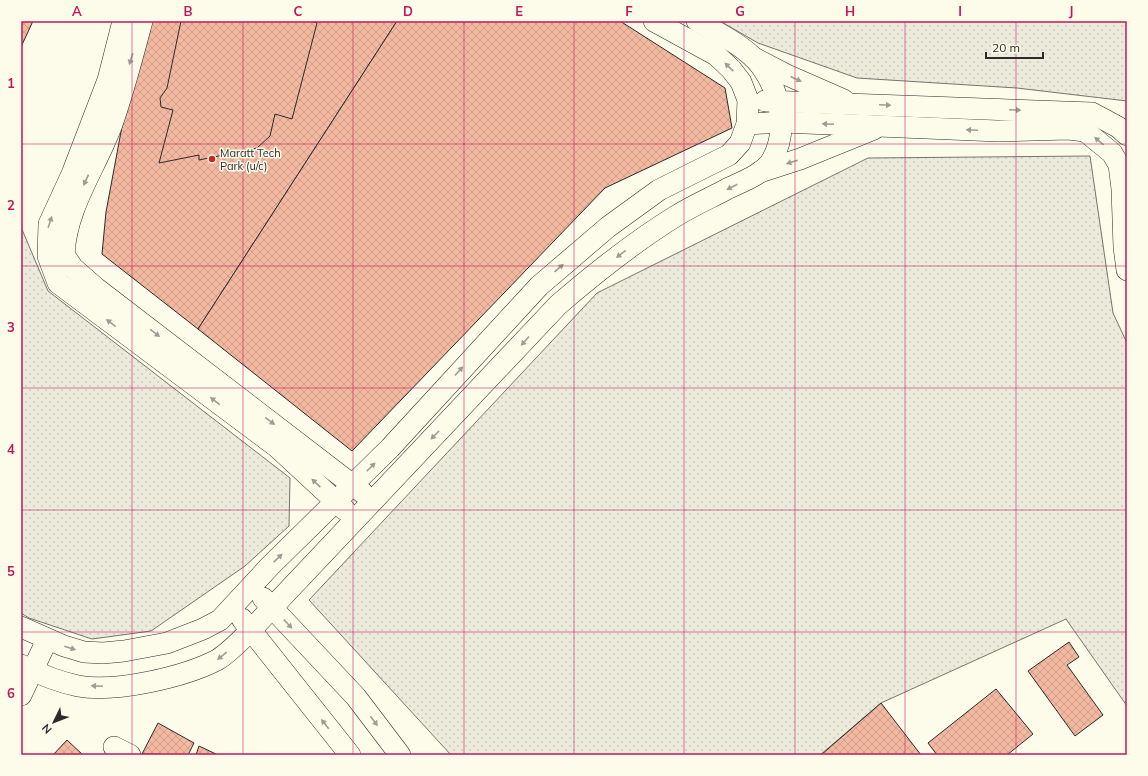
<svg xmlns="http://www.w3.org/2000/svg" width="1148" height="776" font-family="Mulish,sans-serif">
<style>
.grass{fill:url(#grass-dots);stroke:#74746e}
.building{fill:url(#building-cross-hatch);stroke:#2b2b2b}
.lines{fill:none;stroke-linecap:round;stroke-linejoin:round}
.minor-casing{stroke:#2b2b2b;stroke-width:22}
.minor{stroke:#fdfbea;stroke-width:21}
.oneway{fill:#9e9d94}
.grid{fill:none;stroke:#c2185b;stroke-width:1;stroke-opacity:0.55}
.poi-dot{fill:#c62828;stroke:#fdfbea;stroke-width:1.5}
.labels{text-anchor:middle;stroke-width:3;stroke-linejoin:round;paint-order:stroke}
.poi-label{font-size:11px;fill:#2b2b2b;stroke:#fdfbea;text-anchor:start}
.neatline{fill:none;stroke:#c2185b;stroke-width:1.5}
.grid-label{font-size:13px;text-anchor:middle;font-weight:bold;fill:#c2185b}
</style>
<defs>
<pattern id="grass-dots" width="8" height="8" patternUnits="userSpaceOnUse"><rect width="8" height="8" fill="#ecebdb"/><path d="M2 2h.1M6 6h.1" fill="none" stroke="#cbcabc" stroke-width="1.8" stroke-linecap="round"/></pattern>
<pattern id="building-cross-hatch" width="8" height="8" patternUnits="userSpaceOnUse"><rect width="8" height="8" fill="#f2b8a0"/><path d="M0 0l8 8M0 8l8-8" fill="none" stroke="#d09e8a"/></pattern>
</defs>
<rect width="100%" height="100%" fill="#fdfbea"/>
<g class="grass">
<path d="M720,21H1127V101L1017,88L857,78L758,43Z"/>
<path d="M1090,156L1113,313L1127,343V706L1066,619L881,703L820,755H451L309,600L597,293L868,158Z"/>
<path d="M21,227L48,291L290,478L289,526L245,566L151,631L92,639L29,618L21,613Z"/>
</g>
<g class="building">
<path d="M21,21H33L21,47Z"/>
<path d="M146,21H397L198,329L102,254L106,212L126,105Z"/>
<path d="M181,21H311L317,23L292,119L275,114L270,136L257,148L199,160V155L159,163L173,110L161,107L160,98L167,88Z"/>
<path d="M397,21H620L725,88L732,128L605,188L352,451L198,329Z"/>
<path d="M1069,642L1079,657L1067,665L1103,715L1075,736L1028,671Z"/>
<path d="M996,689L1033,734L1007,755H937L928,743Z"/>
<path d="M881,703L921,755H821Z"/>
<path d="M158,723L194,743L188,755L142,754Z"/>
<path d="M67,740L83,755H53Z"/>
<path d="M199,746L218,755H196Z"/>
</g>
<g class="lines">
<defs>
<g id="minor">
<path d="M123,21L108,80L72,174L49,224L48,256L58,283L277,447L345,510"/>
<path d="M142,21C133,55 124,90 112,124C96,168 66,207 64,255L73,268L96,288L363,493"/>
<path d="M754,58L787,75L844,100"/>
<path d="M765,101L1092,113L1118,127L1127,135"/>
<path d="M747,124L782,122L998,131L1068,129L1085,131L1112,153L1119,165L1122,189L1124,247L1127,270"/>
<path d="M760,172L800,159L874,129"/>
<path d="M263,598L356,697L400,755"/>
<path d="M242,619L350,755"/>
<path d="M21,627L64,646L84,652L103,653L124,651L167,643L203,629L220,620L270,566L390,448L539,286L608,227L659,190L729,155L740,143L747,124L748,100L741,82L731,69L716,55L654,21"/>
<path d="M21,665C39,674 59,682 78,686C115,693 184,677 217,660C229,653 241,640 251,630L558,305C595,273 634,242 676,216C692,206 710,198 727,189C741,182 764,174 772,160C789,130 780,92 761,66C747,47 716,32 697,21"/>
<path d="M21,695L47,640"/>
<path d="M114,747L130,755"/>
</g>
</defs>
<use href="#minor" class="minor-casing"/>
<use href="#minor" class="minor"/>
</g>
<defs><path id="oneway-solid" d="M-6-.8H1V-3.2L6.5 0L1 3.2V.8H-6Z"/></defs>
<g class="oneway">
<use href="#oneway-solid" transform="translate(131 59) rotate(107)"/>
<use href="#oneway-solid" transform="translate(729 67) rotate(-136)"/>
<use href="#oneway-solid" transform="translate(796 79) rotate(24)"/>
<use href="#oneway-solid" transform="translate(885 105) rotate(2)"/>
<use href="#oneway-solid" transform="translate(1015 110) rotate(2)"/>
<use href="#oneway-solid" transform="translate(828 124) rotate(-178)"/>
<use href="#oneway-solid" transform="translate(972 130) rotate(-178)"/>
<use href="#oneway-solid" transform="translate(1099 141) rotate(-139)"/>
<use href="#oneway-solid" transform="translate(792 162) rotate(162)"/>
<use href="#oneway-solid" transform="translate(86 180) rotate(115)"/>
<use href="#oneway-solid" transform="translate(732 187) rotate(153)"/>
<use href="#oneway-solid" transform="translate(50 222) rotate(-72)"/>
<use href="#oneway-solid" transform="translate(621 254) rotate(143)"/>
<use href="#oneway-solid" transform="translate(559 268) rotate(-41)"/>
<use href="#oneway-solid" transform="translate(111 323) rotate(-143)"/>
<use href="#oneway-solid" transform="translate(155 333) rotate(37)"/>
<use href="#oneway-solid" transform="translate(525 341) rotate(132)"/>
<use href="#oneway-solid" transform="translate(459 371) rotate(-48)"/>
<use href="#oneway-solid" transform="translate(215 401) rotate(-143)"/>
<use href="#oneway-solid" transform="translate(270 421) rotate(37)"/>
<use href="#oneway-solid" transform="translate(435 435) rotate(134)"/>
<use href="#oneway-solid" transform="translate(371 467) rotate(-45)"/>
<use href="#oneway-solid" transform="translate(316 483) rotate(-137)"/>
<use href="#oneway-solid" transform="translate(278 558) rotate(-44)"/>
<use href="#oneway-solid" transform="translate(288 624) rotate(47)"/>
<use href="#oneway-solid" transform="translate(70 648) rotate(18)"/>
<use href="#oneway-solid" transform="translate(222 656) rotate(141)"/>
<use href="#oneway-solid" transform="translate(97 686) rotate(-178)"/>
<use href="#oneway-solid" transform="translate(374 721) rotate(53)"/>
<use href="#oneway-solid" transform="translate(325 724) rotate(-128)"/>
</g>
<path class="grid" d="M132,21V755M243,21V755M353,21V755M464,21V755M574,21V755M684,21V755M795,21V755M905,21V755M1016,21V755M21,144H1127M21,266H1127M21,388H1127M21,510H1127M21,632H1127"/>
<circle class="poi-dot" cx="212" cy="159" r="4"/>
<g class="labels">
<g class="poi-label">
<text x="220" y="157">Maratt Tech<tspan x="220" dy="13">Park (u/c)</tspan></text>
</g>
</g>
<rect width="1148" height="776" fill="none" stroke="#fdfbea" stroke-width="44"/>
<g transform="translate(54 722) rotate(227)" stroke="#fdfbea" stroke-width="3" paint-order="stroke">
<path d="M0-3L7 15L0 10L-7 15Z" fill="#2b2b2b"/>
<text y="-6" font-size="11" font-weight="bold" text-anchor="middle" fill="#2b2b2b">N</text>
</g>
<path d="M986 52v6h57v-6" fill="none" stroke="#2b2b2b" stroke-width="2"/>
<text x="992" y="52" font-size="12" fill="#2b2b2b" stroke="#fdfbea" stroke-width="3" paint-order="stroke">20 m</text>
<rect x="22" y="22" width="1104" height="732" class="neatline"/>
<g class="grid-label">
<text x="77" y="16">A</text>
<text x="188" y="16">B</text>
<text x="298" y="16">C</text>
<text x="408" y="16">D</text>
<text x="519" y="16">E</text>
<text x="629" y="16">F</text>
<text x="740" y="16">G</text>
<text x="850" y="16">H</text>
<text x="960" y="16">I</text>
<text x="1071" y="16">J</text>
<text x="11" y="88">1</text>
<text x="11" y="210">2</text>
<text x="11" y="332">3</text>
<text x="11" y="454">4</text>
<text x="11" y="576">5</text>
<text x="11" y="698">6</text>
</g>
</svg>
